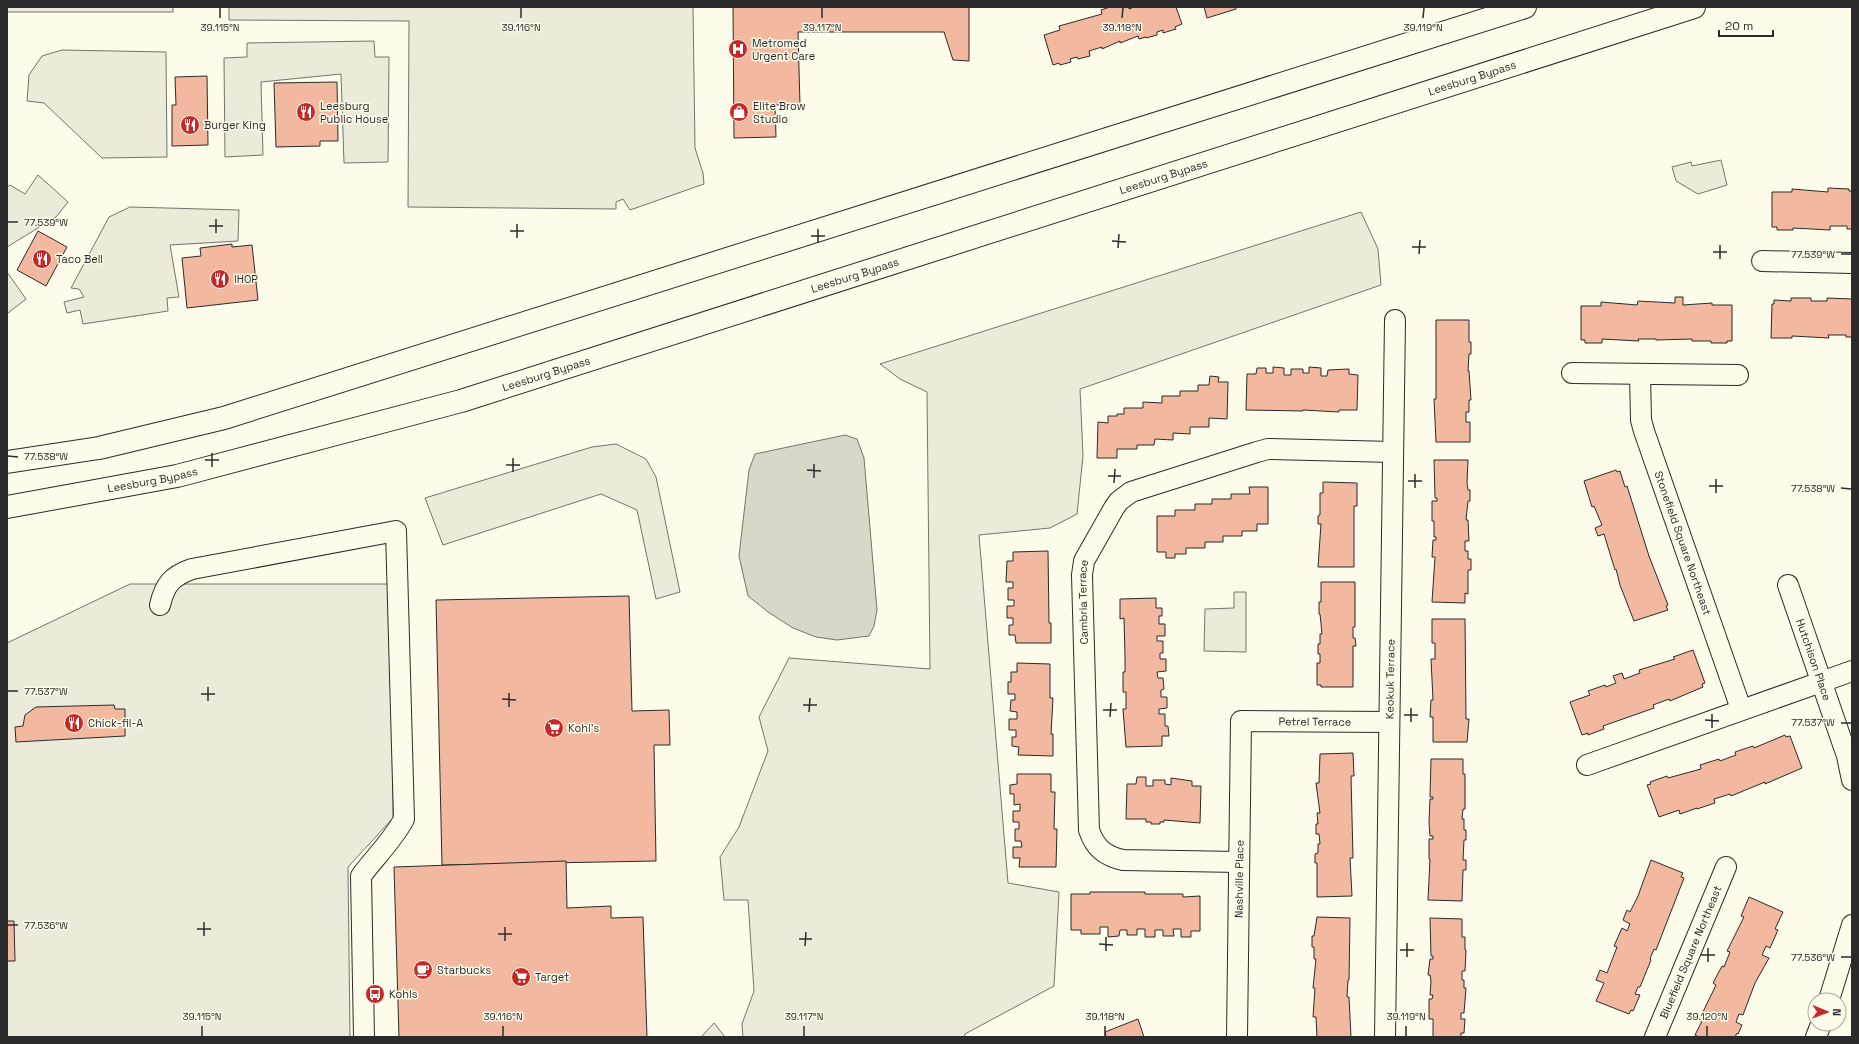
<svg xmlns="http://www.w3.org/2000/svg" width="1859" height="1044" font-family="'Space Grotesk',sans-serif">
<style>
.green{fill:#ecebdb;stroke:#74746e}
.parking{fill:#eceadb;stroke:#74746e}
.water{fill:#d8d7c9;stroke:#74746e}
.building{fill:#f2b8a0;stroke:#2b2b2b}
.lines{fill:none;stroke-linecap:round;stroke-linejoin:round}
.minor-casing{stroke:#2b2b2b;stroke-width:22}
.highway-casing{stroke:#2b2b2b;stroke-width:24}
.minor{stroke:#fdfbea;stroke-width:20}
.highway{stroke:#fdfbea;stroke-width:22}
.ticks{fill:none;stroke:#2b2b2b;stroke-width:1.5}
.labels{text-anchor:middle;stroke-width:3;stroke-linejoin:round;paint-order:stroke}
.poi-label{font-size:11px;fill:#2b2b2b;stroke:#fdfbea;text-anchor:start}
.street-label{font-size:11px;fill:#2b2b2b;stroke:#fdfbea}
.ticks-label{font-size:10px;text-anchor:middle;fill:#2b2b2b;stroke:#fdfbea;stroke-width:3;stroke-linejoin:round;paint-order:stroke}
</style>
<rect width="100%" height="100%" fill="#fdfbea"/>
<g class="green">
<path d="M1721,160L1727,185L1698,194L1676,181L1672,167L1691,162L1692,166Z"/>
<path d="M1361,212L1378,249L1381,285L1080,389L1083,456L1077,514L1050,528L979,535L1008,883L1059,892L1054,986L965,1034L964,1037H743L742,1024L754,991L748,900H724L720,857L739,827L768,751L759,717L789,658L930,669L927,392L900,379L880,364Z"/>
<path d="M1234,592H1246V652L1204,651L1205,609L1234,608Z"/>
<path d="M714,1023L725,1037H701Z"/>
</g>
<g class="parking">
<rect x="7" y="7" width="166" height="5"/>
<path d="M229,7H693L695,148L703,173L704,184L630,210L623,199L616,202V209L408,207L409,21L229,20Z"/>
<path d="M374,41L375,57H389L388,162L344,163L341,74L261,82L263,155L225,157L224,58L247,57V43Z"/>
<path d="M62,50L166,52L167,157L102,158L44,103L27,101L29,75L42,56Z"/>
<path d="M38,175L68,202L56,217L7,247V187L10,185L25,194Z"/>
<path d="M130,207L239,210L238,241L170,245L179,297L167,298L168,311L83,324L80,310L67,313L64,302L84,297L79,289L71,288L109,217Z"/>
<path d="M7,272L26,299L8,313L7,311Z"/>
<path d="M616,444L646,459L656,477L680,592L656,599L637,510L601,494L443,545L425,498L592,447Z"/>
<path d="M130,584H393V818L348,867L350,1037H7V643Z"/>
</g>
<path class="water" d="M845,435L857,439L864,458L877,610L874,626L869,636L837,640L816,637L793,628L768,612L748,596L739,556L749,470L755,454Z"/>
<g class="building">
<path d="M733,7H969V61L953,60L944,32H798L800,105H775L776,137L734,138Z"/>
<path d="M1110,7H1129V9L1134,7H1176L1182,24L1175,27L1176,29L1163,33V30L1157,32V35L1146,38V37L1139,39L1138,36L1120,43V41L1102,49V47L1089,51L1090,56L1078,59L1077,57L1070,59L1071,62L1060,65L1059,63L1053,65L1044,35L1060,30L1059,26L1102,14L1101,10Z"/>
<path d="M1204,7H1236V9L1207,18Z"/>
<path d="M207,76L208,145L172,146V105H176L175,77Z"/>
<path d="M337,82L338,141H320V146L276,147L274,83Z"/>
<path d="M1828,188L1849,189V191H1852V229H1847V226H1830V230L1793,228V230H1777V227H1772V192H1792V189L1828,192Z"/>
<path d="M38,231L67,247L46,286L17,270Z"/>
<path d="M232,244V247L252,245L258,300L187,308L182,258L201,256L200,248Z"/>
<path d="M1675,297H1683V305L1712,303V305H1732V341H1727V343H1711V341H1692V339L1656,340V339H1638L1639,341L1602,339V343H1585V340H1581V306H1601V302L1637,305L1638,301L1675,303Z"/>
<path d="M1791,298H1811V301H1827V298L1852,299V337H1846V335H1828L1829,338L1792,336V338H1771L1772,304H1774V300L1791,301Z"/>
<path d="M1436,320H1469V342H1471V354H1469L1468,371H1469L1471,400H1469V412H1466V422H1470V442H1436L1434,399H1436Z"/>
<path d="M1273,367L1284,368V375H1291V369H1303V373H1309V367L1321,368V376H1327L1328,370L1349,369V374L1358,375L1357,410H1339V412L1303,410V411L1246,410L1247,374H1256L1257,368H1266V373H1273Z"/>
<path d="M1210,376L1219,377L1218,382H1228L1227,419L1209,418V427H1190V434L1173,433V440L1155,439L1154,445H1137V449H1117V458H1097L1098,422L1108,423V416H1117V414H1124V408H1143V402L1162,403V396H1180V391H1198V385H1209Z"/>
<path d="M1434,460H1468L1467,483L1468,490H1470V501H1468L1466,520H1468L1469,541H1465V551H1468V559H1471V570H1468V594L1465,593V603L1432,602L1435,557H1432L1433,540H1436V537H1434V521H1432V501H1437V498H1435Z"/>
<path d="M1616,470L1617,472L1620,471L1625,487L1627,486L1649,556L1668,605L1666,606L1668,610L1634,621L1620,585L1616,569L1615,570L1604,534L1598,536L1595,528L1602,525L1594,506L1592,507L1584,481Z"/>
<path d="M1323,482L1357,483V506H1354V567H1318L1321,524H1318V516L1320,515V493H1323Z"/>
<path d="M1249,487H1268V524H1257V531H1242V536H1223V542H1205V548H1186V554H1175V558H1166V552H1157V516H1175V510H1195V504H1212V499H1231V494H1250Z"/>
<path d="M1048,551L1049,623H1051V643H1016L1015,635H1009V625H1013V618H1007V606H1014V600H1008V588H1013V582H1006L1007,561H1013V552Z"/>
<path d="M1321,582H1355V627H1353V638H1355L1356,646H1353V687H1321V685H1317V663H1320V654H1318V644H1320V634H1322L1320,614H1319V602H1321Z"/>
<path d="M629,596L632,711L669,710L670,745H654L656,861L442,865L436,600Z"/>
<path d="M1156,598V608H1162V616H1159V624H1165V636H1157V641H1163V653H1160V659H1166V671L1157,672L1158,678H1163L1164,689L1161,690V697H1167V708L1159,709V714H1165V726H1168L1169,736H1162V746L1126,747L1123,709H1126V692H1123V672H1125V656L1124,618L1120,619V599Z"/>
<path d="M1432,619H1465L1466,719H1469L1467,742H1433V717H1430L1431,700H1433L1431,659H1435V643H1432Z"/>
<path d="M1693,650L1705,683L1702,684L1703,687L1670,701L1669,699L1653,705L1654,708L1603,726L1604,729L1588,735V733L1582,735L1570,702L1590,695L1588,691L1605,685L1606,687L1616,683L1613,676L1622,673L1624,679L1640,673L1639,670L1675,659L1673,657Z"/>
<path d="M1017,663L1050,664V698H1053L1051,734H1053V756L1018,755L1019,747L1012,746V737H1016V730H1009V719H1017V712L1010,711L1011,700H1015V694H1008V682H1011V672H1017Z"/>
<path d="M114,705L115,709H125V736L16,742L15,727L23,726L25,715L36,707Z"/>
<path d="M1785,735L1786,737L1790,736L1802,768L1765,784V782L1731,796L1730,794L1714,799L1715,803L1697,809V808L1680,814L1679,810L1659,817L1647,785L1651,784L1650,782L1667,776L1668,778L1701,769L1700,765L1719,759L1720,761L1736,755L1735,752L1753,746L1754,748Z"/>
<path d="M1353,753L1354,776H1351L1353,858H1350L1352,896L1317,897V863H1315V854L1318,853V844H1320L1319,834H1316V824H1318L1317,813H1320L1316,783H1319L1320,754Z"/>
<path d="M1431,759H1463V774H1465V809H1463L1462,819H1464V830H1466V840H1464L1463,860H1466V870H1463L1462,901L1428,900L1430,859H1429V839H1433V836H1430L1429,822L1430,799H1433V797H1430Z"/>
<path d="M1017,774H1051V792H1055L1054,829H1057L1056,867H1019L1020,858H1013V847H1022L1021,841H1015V829H1019V822H1013V811H1020V804L1014,805V794H1010V785L1017,784Z"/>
<path d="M1137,777H1146V786H1153V780H1165V784L1171,785V778L1192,781V786H1201L1200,823L1164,820V822H1160V824H1151V822H1146V819H1126L1127,784H1136Z"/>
<path d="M1651,860L1683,873L1681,877L1684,878L1656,950L1654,949L1650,959L1651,960L1640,987H1638L1635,994L1640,995L1633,1011L1631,1010L1629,1014L1596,1001L1604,983L1596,980L1600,970L1607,973L1617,947L1614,946L1622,928L1627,931L1630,924L1623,920L1627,910L1630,912L1638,896Z"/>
<path d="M566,861L567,908L611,906V918L643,917L647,1037H399L394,867Z"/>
<path d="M1090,892H1145V894H1183V897L1200,896V931H1191V937H1181V929H1173L1174,936H1163V930H1155V937H1145V929H1137V935H1127V930H1120L1119,936L1108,937V927H1100V934H1081V930H1071V894H1090Z"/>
<path d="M1749,897L1783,912L1775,929L1778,930L1770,948L1766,946L1762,955L1769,958L1755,983L1743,1015L1739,1014L1736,1022L1742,1025L1738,1034L1737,1033L1735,1037H1699L1695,1035L1703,1019L1700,1018L1716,985L1713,983L1722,966L1724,967L1730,952L1727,951L1744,917L1741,916Z"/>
<path d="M1317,917L1350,918L1349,980H1348L1347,997H1349L1351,1037H1317L1316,1017H1313L1315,988H1313L1316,959H1314V947H1312V936H1314Z"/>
<path d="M1430,918L1462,919V937H1465V950H1466L1465,971H1462V980H1464V988H1466L1464,1013H1461V1019H1465L1464,1033H1461V1037H1433V1019H1429V999H1432L1433,995H1430L1431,981L1430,975H1428L1430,959H1433V956H1431Z"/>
<path d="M7,921H14L15,961H7Z"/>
<path d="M1138,1019L1144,1037H1106L1105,1032Z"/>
</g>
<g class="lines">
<defs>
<g id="minor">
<path d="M1762,261L1852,263"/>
<path d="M1572,373L1738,375"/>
<path id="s1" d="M1640,374L1641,420L1644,431L1741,709"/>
<path id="s2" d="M1788,585L1847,756L1852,780"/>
<path d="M160,605C165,584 172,576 192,569L396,531L404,819C393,840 375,857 361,876L364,1037"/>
<path d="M1587,765L1852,671"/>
<path id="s3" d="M1239,862L1123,860C1105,856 1095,848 1089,830L1082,575L1084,561L1114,508L1119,501L1131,492L1257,452L1268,449L1393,452"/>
<path d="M1829,1000L1852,925"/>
<path id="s4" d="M1237,1037L1241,721L1389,722"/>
<path id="s5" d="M1385,1037L1395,320"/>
<path id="s6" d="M1655,1037L1726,867"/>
<path d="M1816,1037L1821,1024"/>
</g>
<g id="highway">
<path d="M7,462L99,448L224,418L1525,7"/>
<path id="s7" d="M7,507L177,476L461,401L1694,7"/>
</g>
</defs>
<use href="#minor" class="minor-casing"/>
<use href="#highway" class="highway-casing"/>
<use href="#minor" class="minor"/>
<use href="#highway" class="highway"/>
</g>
<path class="ticks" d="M220,18V8M521,18V8M822,18V8M1122,18L1123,8M1423,18L1424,8M8,222H18M209,226H223M510,231H524M216,233V219M811,236H825M517,238V224M1112,241L1126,242M818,243V229M1412,247H1426M1118,248L1119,234M1713,252H1727M1419,254L1420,240M1841,254H1851M1720,259V245M8,456L18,457M205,460H219M506,465H520M212,467V453M807,470L821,471M513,472V458M1108,476H1121M814,478V464M1408,481H1422M1114,483L1115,469M1709,486H1723M1415,488V474M1841,488L1851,489M1716,493V479M8,691H18M201,694H215M502,699L516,700M208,701V687M803,705H817M509,707V693M1103,710H1117M809,712L810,698M1404,715H1418M1110,717L1111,703M1705,720L1719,721M1411,722V708M1841,723H1851M1712,728V714M8,925H18M197,929H211M498,934H512M204,936V922M799,939H812M505,941V927M1099,944L1113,945M805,946L806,932M1400,950H1414M1106,951V937M1701,955H1715M1407,957V943M1841,957H1851M1708,962V948M202,1036V1026M503,1036V1026M804,1036V1026M1105,1036V1026M1406,1036V1026M1707,1036V1026"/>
<defs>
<symbol id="hospital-disc" viewBox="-11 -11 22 22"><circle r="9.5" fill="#c62828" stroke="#fdfbea"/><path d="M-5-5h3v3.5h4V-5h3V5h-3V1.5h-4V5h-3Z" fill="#fff"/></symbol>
<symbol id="restaurant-disc" viewBox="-11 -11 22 22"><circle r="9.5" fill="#c62828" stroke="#fdfbea"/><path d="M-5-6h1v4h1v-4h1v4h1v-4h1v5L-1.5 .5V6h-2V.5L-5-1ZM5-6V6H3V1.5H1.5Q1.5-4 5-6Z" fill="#fff"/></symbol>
<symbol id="shop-disc" viewBox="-11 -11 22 22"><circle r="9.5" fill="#c62828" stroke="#fdfbea"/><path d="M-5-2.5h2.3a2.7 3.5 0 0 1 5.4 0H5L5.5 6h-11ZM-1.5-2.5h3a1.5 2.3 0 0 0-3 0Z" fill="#fff"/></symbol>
<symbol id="supermarket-disc" viewBox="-11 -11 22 22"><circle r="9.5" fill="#c62828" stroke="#fdfbea"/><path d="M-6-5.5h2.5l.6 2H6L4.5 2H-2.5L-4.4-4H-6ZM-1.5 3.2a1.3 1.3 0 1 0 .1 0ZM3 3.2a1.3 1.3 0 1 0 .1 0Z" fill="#fff"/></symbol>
<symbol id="cafe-disc" viewBox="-11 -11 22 22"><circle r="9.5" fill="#c62828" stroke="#fdfbea"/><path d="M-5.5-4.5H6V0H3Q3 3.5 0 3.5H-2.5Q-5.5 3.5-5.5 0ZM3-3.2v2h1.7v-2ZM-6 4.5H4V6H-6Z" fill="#fff"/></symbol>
<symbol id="bus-disc" viewBox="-11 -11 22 22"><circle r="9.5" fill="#c62828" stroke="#fdfbea"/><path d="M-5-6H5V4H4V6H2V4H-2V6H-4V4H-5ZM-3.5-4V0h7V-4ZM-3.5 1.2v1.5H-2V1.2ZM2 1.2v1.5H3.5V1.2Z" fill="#fff"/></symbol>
</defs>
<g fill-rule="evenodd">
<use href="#hospital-disc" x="727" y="38" width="22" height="22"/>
<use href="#restaurant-disc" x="295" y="101" width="22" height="22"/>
<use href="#shop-disc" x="728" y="101" width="22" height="22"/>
<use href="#restaurant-disc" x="179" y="114" width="22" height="22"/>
<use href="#restaurant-disc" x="31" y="248" width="22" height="22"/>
<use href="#restaurant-disc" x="209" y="268" width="22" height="22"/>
<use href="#restaurant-disc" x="63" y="712" width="22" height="22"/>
<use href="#supermarket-disc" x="543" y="717" width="22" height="22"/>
<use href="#cafe-disc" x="412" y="959" width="22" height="22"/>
<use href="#supermarket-disc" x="510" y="966" width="22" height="22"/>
<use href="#bus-disc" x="364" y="983" width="22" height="22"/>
</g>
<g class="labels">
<g class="poi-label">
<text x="752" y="47">Metromed<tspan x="752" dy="13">Urgent Care</tspan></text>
<text x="320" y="110">Leesburg<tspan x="320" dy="13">Public House</tspan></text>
<text x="753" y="110">Elite Brow<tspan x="753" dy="13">Studio</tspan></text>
<text x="204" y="129">Burger King</text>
<text x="56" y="263">Taco Bell</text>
<text x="234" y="283">IHOP</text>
<text x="88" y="727">Chick-fil-A</text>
<text x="568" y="732">Kohl's</text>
<text x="437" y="974">Starbucks</text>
<text x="535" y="981">Target</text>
<text x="389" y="998">Kohls</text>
</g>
<g class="street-label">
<text dy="4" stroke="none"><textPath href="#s7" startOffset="1528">Leesburg Bypass</textPath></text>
<text dy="4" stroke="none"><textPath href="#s7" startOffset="1204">Leesburg Bypass</textPath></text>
<text dy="4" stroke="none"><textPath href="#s7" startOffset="880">Leesburg Bypass</textPath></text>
<text dy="4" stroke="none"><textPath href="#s7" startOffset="556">Leesburg Bypass</textPath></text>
<text dy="4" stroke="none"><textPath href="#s7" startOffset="148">Leesburg Bypass</textPath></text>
<text dy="4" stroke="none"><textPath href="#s1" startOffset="176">Stonefield Square Northeast</textPath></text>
<text dy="4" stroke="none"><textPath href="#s3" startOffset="392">Cambria Terrace</textPath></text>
<text dy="4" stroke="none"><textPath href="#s2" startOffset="79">Hutchison Place</textPath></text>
<text dy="4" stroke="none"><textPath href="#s5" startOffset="358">Keokuk Terrace</textPath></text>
<text dy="4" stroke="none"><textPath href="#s4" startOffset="390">Petrel Terrace</textPath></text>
<text dy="4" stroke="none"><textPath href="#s4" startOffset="158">Nashville Place</textPath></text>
<text dy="4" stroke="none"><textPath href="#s6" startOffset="92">Bluefield Square Northeast</textPath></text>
</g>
</g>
<g class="ticks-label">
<text x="220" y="31">39.115°N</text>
<text x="521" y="31">39.116°N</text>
<text x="822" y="31">39.117°N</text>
<text x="1122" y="31">39.118°N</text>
<text x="1423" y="31">39.119°N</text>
<text x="46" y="226">77.539°W</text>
<text x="1813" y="258">77.539°W</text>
<text x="46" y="460">77.538°W</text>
<text x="1813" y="492">77.538°W</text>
<text x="46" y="695">77.537°W</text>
<text x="1813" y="726">77.537°W</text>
<text x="46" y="929">77.536°W</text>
<text x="1813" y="961">77.536°W</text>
<text x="202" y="1020">39.115°N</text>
<text x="503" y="1020">39.116°N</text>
<text x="804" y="1020">39.117°N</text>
<text x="1105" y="1020">39.118°N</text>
<text x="1406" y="1020">39.119°N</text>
<text x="1707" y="1020">39.120°N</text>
</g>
<rect width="1859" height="1044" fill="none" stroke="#2b2b2b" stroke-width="16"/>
<g transform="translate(1827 1012) rotate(91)"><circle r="19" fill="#fdfbea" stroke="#a9a89e"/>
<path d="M0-3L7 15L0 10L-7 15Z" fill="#c62828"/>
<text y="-6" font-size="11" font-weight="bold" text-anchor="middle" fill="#2b2b2b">N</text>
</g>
<path d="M1719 30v6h54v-6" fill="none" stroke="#2b2b2b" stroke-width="2"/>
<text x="1725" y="30" font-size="12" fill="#2b2b2b" stroke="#fdfbea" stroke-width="3" paint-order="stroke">20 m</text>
</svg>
